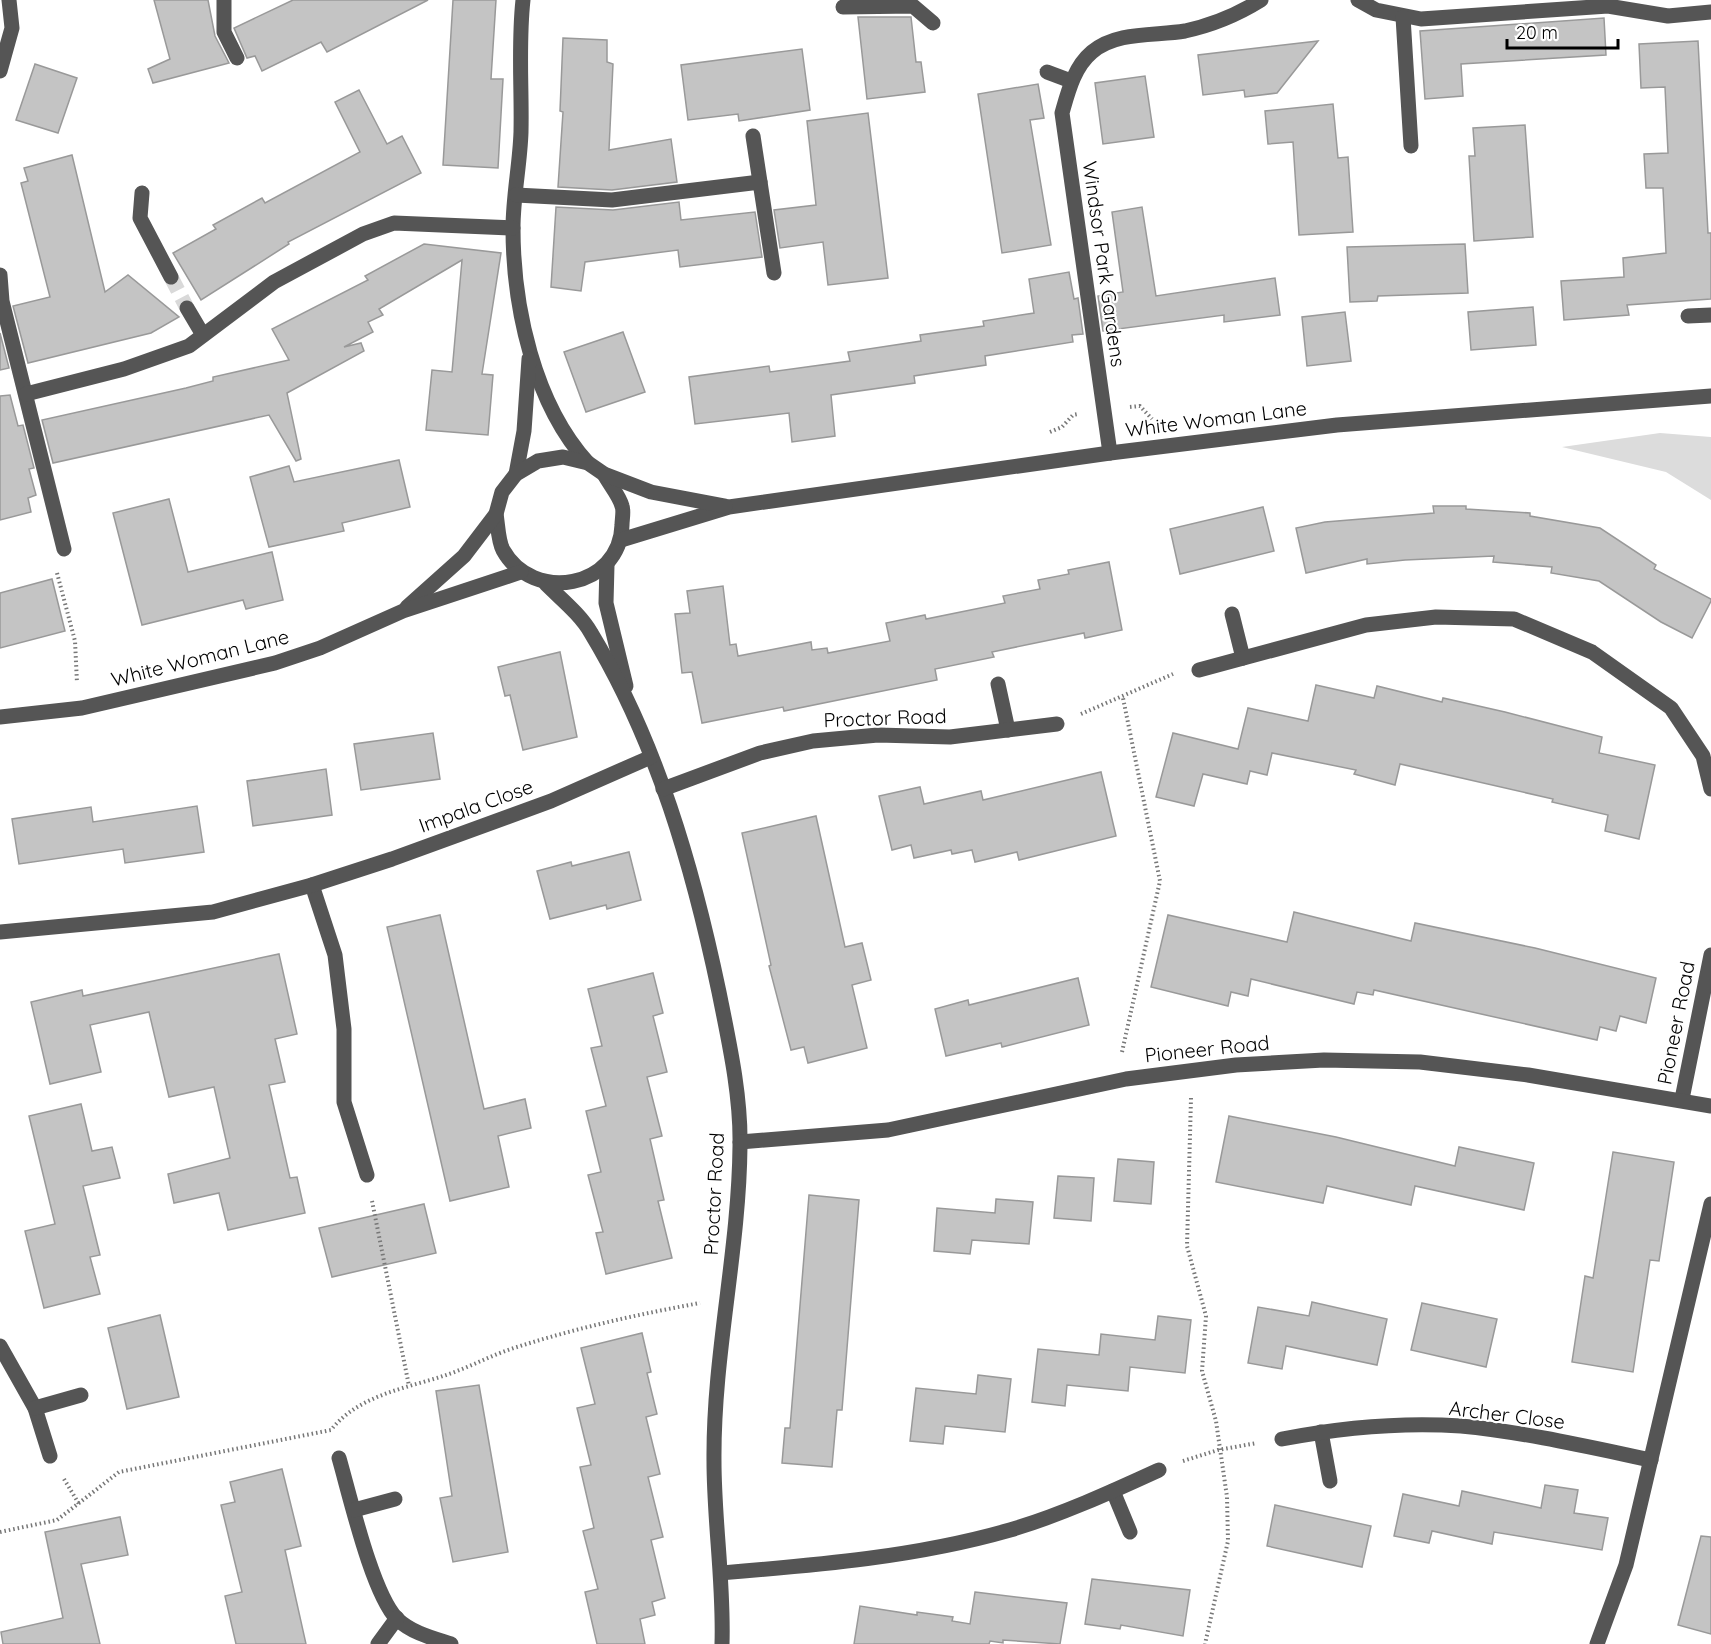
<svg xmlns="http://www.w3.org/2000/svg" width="1711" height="1644" font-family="Quicksand,sans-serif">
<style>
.green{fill:#dcdcdc}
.building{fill:#c4c4c4;stroke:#999;stroke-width:1.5}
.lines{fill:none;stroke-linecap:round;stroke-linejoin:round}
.minor-tunnel{stroke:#d9d9d9;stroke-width:15;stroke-dasharray:15 8;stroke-linecap:butt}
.path{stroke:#777;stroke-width:4;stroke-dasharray:1.5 3;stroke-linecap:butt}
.minor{stroke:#555;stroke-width:15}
.labels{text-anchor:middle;stroke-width:4.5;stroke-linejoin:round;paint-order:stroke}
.street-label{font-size:20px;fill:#000;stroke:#fff}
</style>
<rect width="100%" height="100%" fill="#fff"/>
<path class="green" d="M1660,433L1711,437V500L1666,472L1562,447Z"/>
<g class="building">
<path d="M154,0H208L215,36L229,63L153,83L148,69L170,59Z"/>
<path d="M293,0H428L327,52L321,42L262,71L255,56L247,58L234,28Z"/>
<path d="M453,0H496L491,79H503L498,168L443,165Z"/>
<path d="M858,17H911L916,62H921L925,92L867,99Z"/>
<path d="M1604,18L1606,55L1461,64L1463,96L1425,99L1420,31Z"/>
<path d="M563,38L607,40V62L613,64L609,150L671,139L677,182L612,190L558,187L563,112L560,111Z"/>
<path d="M1318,41L1277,93L1245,97L1244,90L1203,95L1198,55Z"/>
<path d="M1698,41L1708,233H1711V299L1627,305L1629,315L1564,320L1561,281L1624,277L1623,258L1666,253L1663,188H1646L1644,154L1668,153L1665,87L1641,88L1639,44Z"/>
<path d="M802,49L810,110L739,121L738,114L688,120L681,65Z"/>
<path d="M35,64L77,78L58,133L16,120Z"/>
<path d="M1145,76L1154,137L1103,144L1095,83Z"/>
<path d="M1038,84L1044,118L1030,120L1051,245L1002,253L978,94Z"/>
<path d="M359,90L387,144L402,136L421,173L288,242L289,244L201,300L173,253L216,229L213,225L262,198L265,203L360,152L335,102Z"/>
<path d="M1333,104L1338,158L1348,157L1353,232L1299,235L1293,142L1268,144L1265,111Z"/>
<path d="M868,113L888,278L828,285L823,242L780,248L774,210L816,205L807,121Z"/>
<path d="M1525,125L1533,237L1474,241L1469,156H1475L1473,128Z"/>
<path d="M72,155L105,292L128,275L179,317L151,333L28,363L13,306L50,297L21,183L28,181L24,168Z"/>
<path d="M679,202L681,220L755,212L762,257L680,267L678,250L585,262L581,291L551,287L556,207L613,210Z"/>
<path d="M1142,207L1156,296L1275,278L1280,315L1224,322V315L1103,331L1098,296L1123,292L1112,212Z"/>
<path d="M424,244L501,253L482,374L493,375L488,435L426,430L432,370L452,372L462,260L379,309L383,315L368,322L373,332L344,347L361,343L364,351L287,393L301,459L296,461L269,415L53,463L42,420L186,388L213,381V377L289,360L272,329L368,280L365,276Z"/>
<path d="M1465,244L1468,293L1378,296L1377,301L1350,302L1347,247Z"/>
<path d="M1069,272L1074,299L1078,298L1083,334L1072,335L1073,342L985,356L986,365L914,376L915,383L831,395L835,436L792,442L789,413L695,424L689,377L769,366L770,372L850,361L848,352L921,341L920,335L984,326L983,321L1034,313L1029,279Z"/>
<path d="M1533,307L1536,345L1471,350L1468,312Z"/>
<path d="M1345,312L1351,361L1307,366L1302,317Z"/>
<path d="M623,332L645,392L586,412L564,352Z"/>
<path d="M0,333L9,368L0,370Z"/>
<path d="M10,395L18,426L23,425L34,468L29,469L36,495L28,498L31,512L0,520V396Z"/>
<path d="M399,460L410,507L342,523L344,531L269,547L250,477L289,466L294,482Z"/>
<path d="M169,499L188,572L272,552L283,600L246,609L243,600L142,625L113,513Z"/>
<path d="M1433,506H1466V509L1530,513V516L1600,528L1656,565L1654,569L1711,599V601L1692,638L1661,622L1599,581L1551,573L1552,567L1493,562L1494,556L1405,560L1367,564V559L1306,573L1296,528L1325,522L1434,513Z"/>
<path d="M1263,507L1274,551L1180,574L1170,529Z"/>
<path d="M1109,562L1122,630L1085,638L1084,633L992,652L994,657L935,669L937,680L784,711L783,707L702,723L692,672L682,673L675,614L690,613L687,591L723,586L730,645L736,644L738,656L811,642L812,650L827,648L828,653L890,641L886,623L925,615L926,619L1005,603L1003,596L1040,589L1038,580L1069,574L1068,570Z"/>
<path d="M52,579L65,631L0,648V593Z"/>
<path d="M560,652L577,737L523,750L510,695L505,696L498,667Z"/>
<path d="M1316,685L1374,698L1377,686L1442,702L1443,698L1505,712L1602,737L1599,753L1655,765L1639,839L1605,831L1608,815L1552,802L1553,799L1400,764L1395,785L1354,774L1356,770L1272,753L1267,775L1250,771L1247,784L1203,774L1194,806L1156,797L1173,733L1238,749L1248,708L1308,721Z"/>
<path d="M433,733L440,779L361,790L354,744Z"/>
<path d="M326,769L332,815L253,826L247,781Z"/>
<path d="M1101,772L1116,836L1019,860L1017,852L975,862L972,850L952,854L951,850L914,858L911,845L892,850L879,796L920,787L924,804L981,791L983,800Z"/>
<path d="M197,806L204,852L125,863L123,849L19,864L12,819L91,807L93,822Z"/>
<path d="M816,816L845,947L862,943L871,980L852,985L867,1048L808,1063L804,1047L791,1050L769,966L771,965L742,833Z"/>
<path d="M629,852L641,900L607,909L606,905L550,919L537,871L571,862L572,866Z"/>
<path d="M1294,912L1411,941L1415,923L1535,948L1656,978L1646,1023L1620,1016L1616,1031L1600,1027L1597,1040L1374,990L1373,995L1357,992L1354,1004L1251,979L1248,996L1231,992L1228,1006L1151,987L1168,915L1287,942Z"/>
<path d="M440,915L484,1109L525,1099L531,1128L498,1136L509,1187L450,1201L387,927Z"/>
<path d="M279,954L297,1034L275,1039L285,1082L269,1085L290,1178L297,1177L305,1213L228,1230L219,1193L174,1203L168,1174L230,1158L214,1087L169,1097L149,1012L90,1025L101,1072L50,1084L31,1002L82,990L83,996Z"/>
<path d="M653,973L663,1013L653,1016L667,1072L647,1077L662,1136L650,1139L664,1200L658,1201L672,1258L606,1274L596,1233L603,1232L588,1175L601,1172L586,1111L606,1106L591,1048L602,1046L588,989Z"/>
<path d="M1078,978L1089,1025L1002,1047L1001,1043L946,1056L935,1009L968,1000L969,1005Z"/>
<path d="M81,1104L92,1151L112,1147L120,1178L83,1186L100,1255L90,1257L100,1294L44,1308L25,1231L55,1224L29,1116Z"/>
<path d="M1229,1116L1336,1137L1455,1166L1459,1147L1534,1163L1524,1210L1415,1186L1411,1205L1327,1186L1323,1203L1216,1182Z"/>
<path d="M1613,1152L1674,1162L1659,1261L1650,1260L1633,1372L1572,1362L1585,1276L1593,1278Z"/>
<path d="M1118,1159L1154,1162L1151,1204L1114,1201Z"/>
<path d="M1058,1176L1094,1178L1091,1221L1054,1218Z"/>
<path d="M809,1195L859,1200L842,1410H837L832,1467L782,1463L785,1428H790Z"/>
<path d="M996,1199L1033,1202L1029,1244L972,1240L970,1254L934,1251L937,1208L995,1213Z"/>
<path d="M424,1204L436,1253L332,1277L319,1228Z"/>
<path d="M1312,1302L1387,1319L1377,1365L1286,1346L1282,1369L1248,1363L1258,1307L1309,1316Z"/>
<path d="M1422,1303L1497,1319L1486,1367L1411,1350Z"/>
<path d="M160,1315L179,1397L127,1409L108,1328Z"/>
<path d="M1158,1316L1191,1320L1185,1373L1130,1367L1128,1391L1067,1385L1065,1406L1032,1402L1038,1349L1099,1355L1101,1334L1155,1340Z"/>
<path d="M642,1333L651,1372L647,1373L657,1414L646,1417L660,1474L648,1477L663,1537L651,1540L665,1598L652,1602L655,1615L640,1619L645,1644H597L585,1592L598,1589L583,1531L594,1528L580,1467L591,1465L577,1408L595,1404L581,1348Z"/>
<path d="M978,1375L1011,1379L1005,1432L945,1426L943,1444L910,1441L916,1388L976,1394Z"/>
<path d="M479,1385L508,1552L453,1562L440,1498L452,1496L436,1391Z"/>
<path d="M282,1469L301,1546L285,1550L306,1644H236L225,1596L242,1592L221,1505L235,1502L230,1482Z"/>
<path d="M1545,1485L1578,1490L1574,1513L1608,1518L1602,1550L1494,1532L1492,1544L1432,1531L1429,1543L1394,1536L1403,1494L1459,1506L1462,1491L1541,1508Z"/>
<path d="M1275,1505L1371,1526L1362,1567L1267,1546Z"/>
<path d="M120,1517L128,1555L81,1564L100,1644H3L1,1632L63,1618L45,1532Z"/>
<path d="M1701,1536L1711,1537V1634L1678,1625Z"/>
<path d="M1092,1579L1190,1590L1183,1636L1121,1625L1120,1629L1085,1624Z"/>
<path d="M975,1592L1067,1603L1060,1644L1003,1640V1643L990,1641L989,1644H854L860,1606L917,1615V1612L953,1617L952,1621L970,1624Z"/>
</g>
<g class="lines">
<path class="minor-tunnel" d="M171,277L187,308"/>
<g class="path">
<path d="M1130,407L1140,406L1152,419"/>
<path d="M1050,432L1062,427L1073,415L1078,414"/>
<path d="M57,573L75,641L77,683"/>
<path d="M1081,714L1173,674"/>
<path d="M1122,1052L1160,881L1123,698"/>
<path d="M1191,1098L1187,1246L1206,1316L1202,1371L1216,1421L1227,1497L1228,1541L1205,1644"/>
<path d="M372,1201L409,1386"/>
<path d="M1183,1461L1218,1450L1257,1443"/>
<path d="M64,1479L79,1504"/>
<path d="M0,1532L57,1520L119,1472L331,1430C359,1394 409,1388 449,1374C472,1366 494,1354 517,1347C577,1328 639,1314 700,1303"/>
</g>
<g class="minor">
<path d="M224,0V32L237,58"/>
<path d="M523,0C518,45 522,88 521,132C520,164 513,196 513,228C513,307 534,404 588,463"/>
<path d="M1358,0L1376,10L1421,19L1608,6L1668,16L1711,12"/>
<path d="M843,7L913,6L933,23"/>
<path d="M1403,17L1411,146"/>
<path d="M0,71L12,28L9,0"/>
<path d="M1047,72L1071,81"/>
<path d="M753,136L760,182"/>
<path d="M142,193L140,218L171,277"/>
<path d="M516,195L612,200L760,182L774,273"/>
<path d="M0,275L2,301L64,549"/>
<path d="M187,308L203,335"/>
<path d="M1688,316L1711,315"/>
<path d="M26,394L124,369L189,346L274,282L363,234L394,223L513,228"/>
<path d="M1110,453L1062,113C1068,92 1074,67 1092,52C1117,31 1155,36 1185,31C1213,25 1237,15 1261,0"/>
<path d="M516,474L524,431L529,359"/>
<path d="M496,514C498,525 498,541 503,550C533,604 620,588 622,525C622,519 624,511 622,506C619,495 609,484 604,474"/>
<path d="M621,540L729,507L1110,453L1337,425L1711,396"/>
<path d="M607,565L606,603L626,686"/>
<path d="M546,584C561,599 581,615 591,633C657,742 693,868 719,992C729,1042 741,1095 740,1146C739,1252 713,1355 714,1461C714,1522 724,1583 722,1644"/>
<path d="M407,607L464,556L496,514L502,492L516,474L538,461L563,457L588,463L604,474L651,492L725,506"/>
<path d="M1232,614L1243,658"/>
<path d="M1199,670L1366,625L1436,617L1514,619L1592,652L1671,708L1703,756L1711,789"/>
<path d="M998,684L1008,730"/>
<path d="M0,717L82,708L275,663L320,648L403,611L521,572"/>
<path d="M663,789L760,753L813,741L878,735L950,737L1057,724"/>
<path d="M312,885L335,955L344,1029V1102L367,1175"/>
<path d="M0,932L213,912L312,885L392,859L551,801L651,757"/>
<path d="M1682,1099L1711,955"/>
<path d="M740,1142L888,1130L1126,1079L1236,1065L1324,1060L1420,1062L1528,1075L1711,1106"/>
<path d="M0,1346L35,1408L50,1456"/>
<path d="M35,1408L81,1395"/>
<path d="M1321,1432L1330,1481"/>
<path d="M1282,1439C1339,1428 1402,1422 1461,1426C1524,1432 1589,1447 1651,1460"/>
<path d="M339,1458C350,1496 372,1593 397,1619C412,1633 432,1638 451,1644"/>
<path d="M1113,1491L1130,1532"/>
<path d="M354,1510L395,1499"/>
<path d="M721,1573C818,1565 916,1557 1010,1530C1061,1515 1111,1492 1159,1470"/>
<path d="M378,1644L397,1618"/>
<path d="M1597,1644L1626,1565L1711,1204"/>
</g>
</g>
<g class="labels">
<g class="street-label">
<text transform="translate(1104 264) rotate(82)" y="7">Windsor Park Gardens</text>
<text transform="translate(1216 419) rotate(-7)" y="7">White Woman Lane</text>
<text transform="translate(200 658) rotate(-14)" y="7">White Woman Lane</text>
<text transform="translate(885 718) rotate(-2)" y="7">Proctor Road</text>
<text transform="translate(476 806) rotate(-20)" y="7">Impala Close</text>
<text transform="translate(1676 1023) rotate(-79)" y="7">Pioneer Road</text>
<text transform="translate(1207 1049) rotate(-6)" y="7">Pioneer Road</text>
<text transform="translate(714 1194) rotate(-87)" y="7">Proctor Road</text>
<text transform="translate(1507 1415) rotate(7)" y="7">Archer Close</text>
</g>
</g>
<path d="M1507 39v9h111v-9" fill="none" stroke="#000000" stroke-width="3"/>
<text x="1516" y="39" font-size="18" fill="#000000" stroke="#ffffff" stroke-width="4.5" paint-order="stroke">20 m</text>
</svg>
